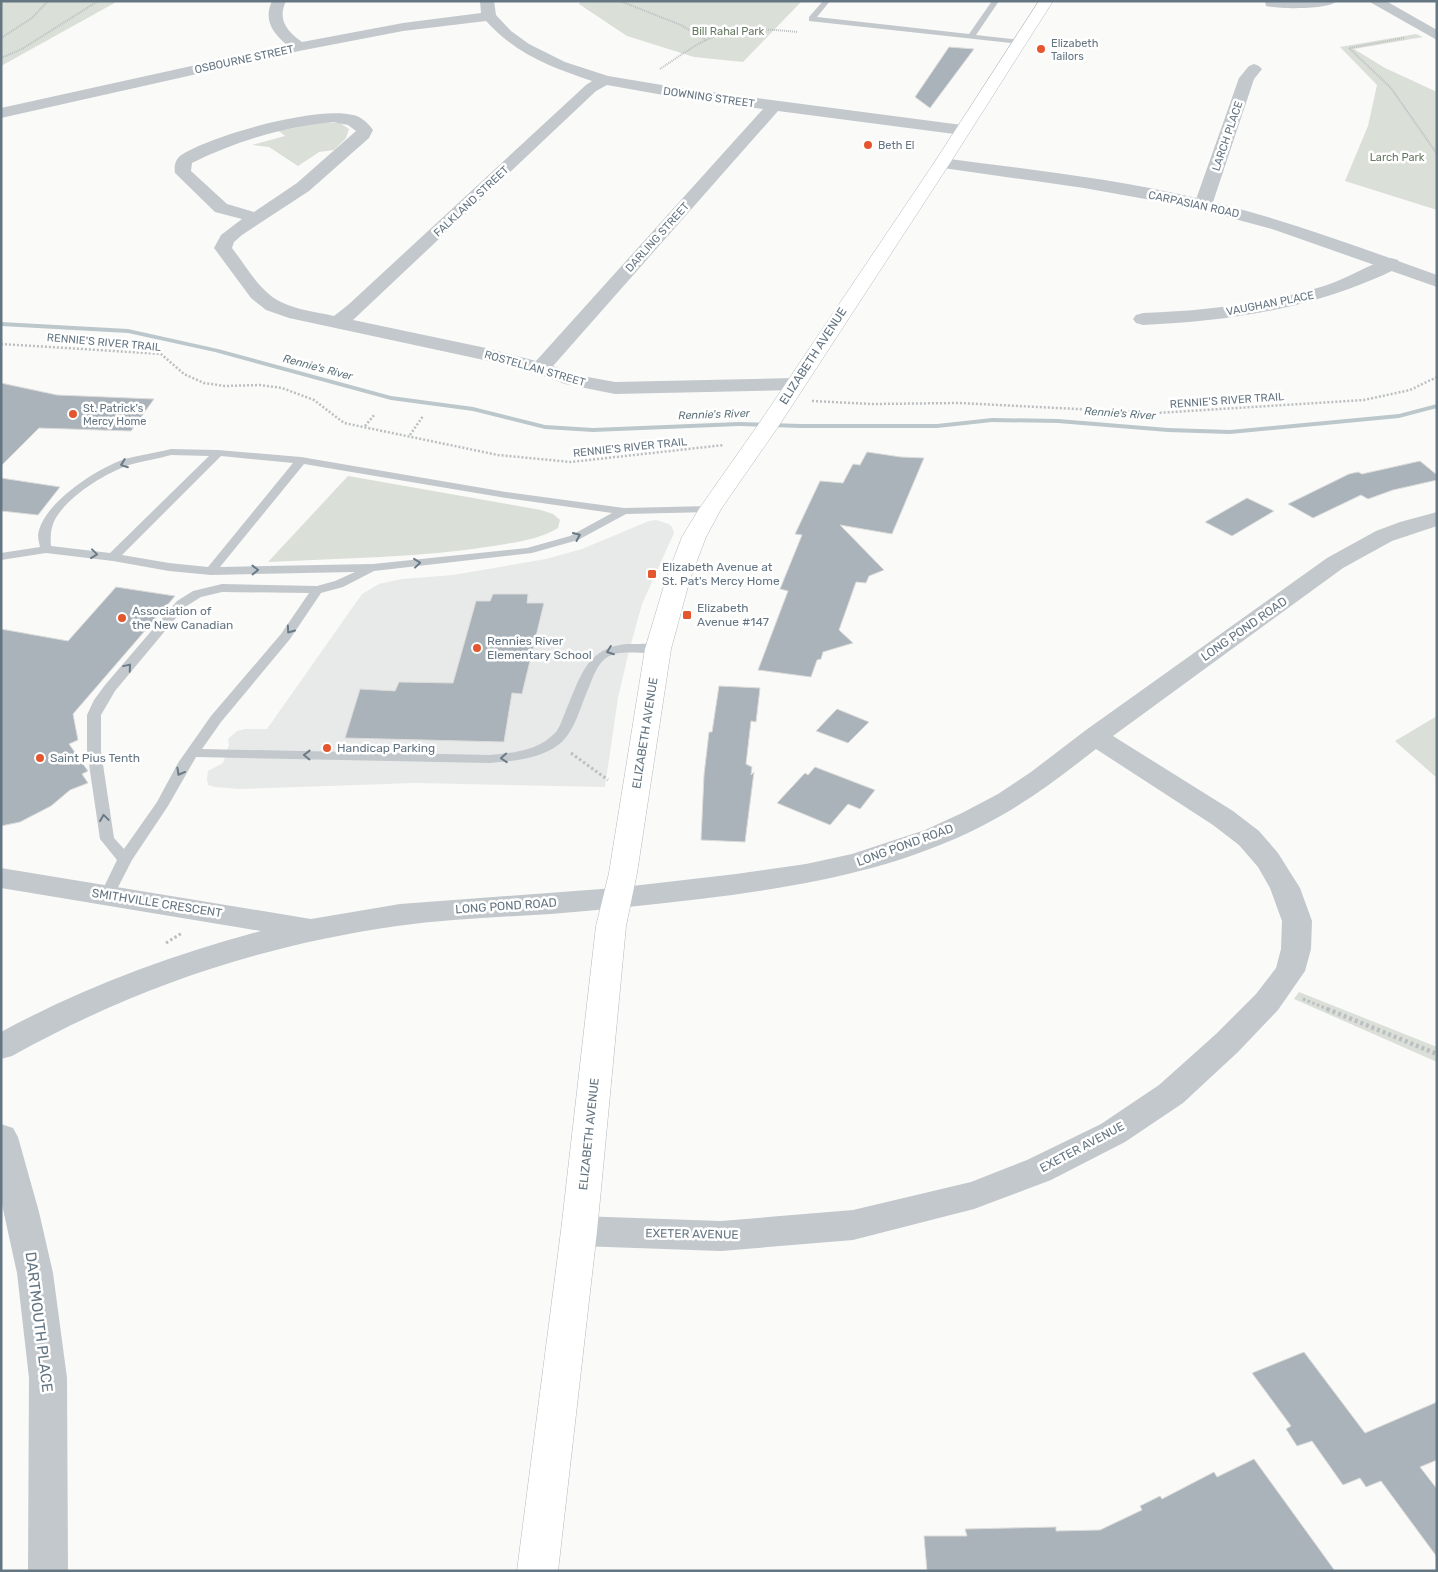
<svg xmlns="http://www.w3.org/2000/svg" width="1438" height="1572" font-family="Rubik,sans-serif">
<style>
.built{fill:#e8e9e9}
.green{fill:#dadfd7}
.lines{fill:none;stroke-linecap:round;stroke-linejoin:round}
.stream{fill:#bbc7cb;fill-rule:evenodd}
.building{fill:#aab3b9;stroke:#dcdcda}
.secondary-casing{stroke:#b3babf;stroke-width:1}
.path-far3{stroke:#bbbfc2;stroke-width:2;stroke-dasharray:1 1;stroke-linecap:butt}
.path-far2{stroke:#bbbfc2;stroke-width:2.5;stroke-dasharray:2 2;stroke-linecap:butt}
.path-far1{stroke:#bbbfc2;stroke-width:3;stroke-dasharray:2.5 2.5;stroke-linecap:butt}
.path{stroke:#bbbfc2;stroke-width:4.5;stroke-dasharray:3 3;stroke-linecap:butt}
.service{fill:#c3c8cc;fill-rule:evenodd}
.minor{fill:#c3c8cc;fill-rule:evenodd}
.tertiary{fill:#c3c8cc;fill-rule:evenodd}
.secondary{fill:#fff;fill-rule:evenodd}
.oneway{stroke:#6a7a87}
.poi-dot{fill:#e4572e;stroke:#fff;stroke-width:2}
.labels{text-anchor:middle;stroke-width:5;stroke-linejoin:round;paint-order:stroke}
.far-park-label{font-size:11px;fill:#687a64;stroke:#fff}
.far-poi-label{font-size:11px;fill:#657683;stroke:#fff;text-anchor:start}
.far-street-label{font-size:11px;fill:#657683;stroke:#fff}
.far-water-label{font-size:11px;font-style:italic;fill:#60757c;stroke:#fff}
.street-label{font-size:12px;fill:#657683;stroke:#fff}
.poi-label{font-size:12px;fill:#657683;stroke:#fff;text-anchor:start}
.near-street-label{font-size:15px;fill:#657683;stroke:#fff}
</style>
<rect width="100%" height="100%" fill="#fafaf8"/>
<path class="built" d="M656,520L669,524L672,527L674,533L642,604L628,655L618,698L605,787L415,783L240,789L215,787L208,785L207,779L208,771L223,763L229,745L228,739L237,731L245,729H267L362,594L379,584L402,579L453,575L546,559L582,549L649,521Z"/>
<g class="green">
<path d="M1,1H118L1,66Z"/>
<path d="M580,1H802L743,62L694,57L627,36L579,4Z"/>
<path d="M1416,34L1423,37L1354,49L1385,68L1437,92V210L1345,181L1368,126L1377,85L1340,47Z"/>
<path d="M323,122L340,123L349,129L346,138L334,150L319,152L298,166L269,147L252,145L285,136L279,131Z"/>
<path d="M348,476L541,510L553,514L560,520L558,528C538,540 516,542 493,546C419,558 343,558 268,562Z"/>
<path d="M1437,716V778L1395,741Z"/>
<path d="M1299,992L1437,1047V1062L1294,999Z"/>
</g>
<g class="lines">
<path class="stream" d="M1,322L128,329L218,349L391,396L473,407L545,425L593,428L739,422L801,424H937L992,418L1058,419L1168,428L1230,430L1399,414L1437,404V408L1399,418L1230,434L1168,432L1058,423L992,422L937,428H801L739,426L593,432L545,429L473,411L391,400L215,352L128,333L1,326Z"/>
</g>
<g class="building">
<path d="M949,47L974,49L930,108L915,97Z"/>
<path d="M1,383L57,395L154,399L131,431L39,428L1,466Z"/>
<path d="M867,452L901,457L924,458L892,534L840,525L884,570L869,576L866,583L856,582L839,630L853,643L823,652L821,659L817,660L811,677L758,670L788,591L780,589L802,535L795,534L820,481L843,483L853,464L860,465Z"/>
<path d="M1420,461L1437,475V480L1393,490L1368,499L1361,495L1313,518L1288,504L1349,474L1358,472L1362,474Z"/>
<path d="M1,478L60,487L38,515L1,511Z"/>
<path d="M1247,498L1274,511L1232,536L1205,522Z"/>
<path d="M116,587L175,596L73,714L78,740L69,744L88,771L82,774L88,783L70,790L51,806L20,822L1,826V629L68,641Z"/>
<path d="M493,594H528L527,603H544L522,694L512,693L504,742L345,738L360,689L395,691L399,682L453,683L476,601H490Z"/>
<path d="M719,686L760,688L756,722L751,721L746,764L752,767L751,775L754,772L745,842L701,840L704,775L709,732H712Z"/>
<path d="M837,709L869,722L848,743L816,731Z"/>
<path d="M815,767L875,790L860,809L848,804L830,825L777,803L805,773L808,775Z"/>
<path d="M1304,1352L1365,1433L1437,1402V1460L1420,1467L1437,1489V1557L1381,1481L1366,1487L1360,1478L1343,1485L1312,1441L1297,1446L1286,1429L1291,1426L1252,1373Z"/>
<path d="M1254,1459L1335,1571H927L924,1536H967L965,1529L1056,1527V1531L1100,1530L1142,1510L1140,1506L1160,1496L1162,1499L1214,1472L1217,1477Z"/>
</g>
<g class="lines">
<defs>
<path id="secondary" d="M1039,1H1053L950,163L780,424L721,509L706,537L690,579L671,649L637,873L626,926L597,1231L558,1571H517L561,1231L596,926L609,873L645,649L666,579L682,537L699,509L760,422L934,163Z"/>
</defs>
<use href="#secondary" class="secondary-casing"/>
<g class="path-far3">
<path d="M620,1L681,25L706,40"/>
<path d="M1,38L32,18L48,1"/>
<path d="M1404,38L1349,48L1391,88L1437,154"/>
<path d="M1,58L22,49L98,1"/>
<path d="M660,69C675,59 690,48 706,40C735,26 767,29 798,32"/>
</g>
<g class="path-far2">
<path d="M1,344L161,354L184,374L204,383L225,386L260,385L282,388L314,400L344,423L498,455L571,462L724,445"/>
<path d="M812,401L872,404L959,403L1157,413L1364,400L1410,390L1437,377"/>
<path d="M365,426L375,414"/>
<path d="M410,435L423,416"/>
</g>
<g class="path-far1">
<path d="M571,753L608,780"/>
<path d="M166,943L182,933"/>
<path d="M1303,999L1330,1010"/>
</g>
<path class="path" d="M1327,1009L1437,1054"/>
<g class="service">
<path d="M823,1H830L817,17L969,34L992,1H999L976,35L1021,40L1025,42L1021,44L809,21V17Z"/>
<path d="M171,449L218,450L301,457L506,492L624,508L710,506L716,509L710,512L626,514L578,540L532,553L374,571L343,587L321,593L290,639L221,722L202,749L490,755C512,753 538,751 555,733C560,728 562,719 565,713C581,676 587,643 635,644C643,644 659,642 664,649C656,659 622,646 606,658C597,665 593,677 589,687C582,702 577,723 567,736C551,758 515,761 490,763L196,757L168,806L132,860L112,899L107,900L102,899L100,895L117,860L100,839L87,751V715L94,700L105,685L177,601L193,591L222,584L317,586L335,581L355,572L211,575L169,571L113,561L46,553L1,560V553L40,547C39,543 38,538 38,535C42,504 95,470 122,460C138,455 155,453 171,449ZM171,455L209,456L110,553L51,546C50,536 51,525 57,516C72,494 104,474 129,465C143,461 157,459 171,455ZM221,456L293,463L208,567L169,563L122,555ZM304,464L506,498L612,513L570,536L527,548L373,564L220,567ZM222,592L309,593L281,634L211,716L178,763L157,802L124,849L114,838L101,751V715L115,691L185,607L201,597Z"/>
</g>
<g class="minor">
<path d="M272,1H286C277,20 287,31 302,42L403,23L481,13L480,1H494L496,15L511,31L529,44L565,62L608,76L680,88L962,125L968,127L970,130L968,133L962,135L778,111L553,366L577,375L615,382L795,378L802,380L805,384L802,388L795,390L615,394L565,384L533,372L484,360L289,318L266,310L251,298L214,248L221,235L242,219L215,212L175,173C174,167 175,160 180,156C208,136 327,102 359,117C364,120 370,125 373,130L369,138L309,191L242,235L234,242L232,248C246,266 260,292 281,302C297,310 317,312 334,316L348,305L586,85L592,81C550,67 516,54 486,21L403,31L299,51L1,118V108L287,45C273,33 263,20 272,1ZM607,85L680,98L763,109L536,361L486,348L353,320L596,91ZM333,122L348,125L356,131L297,183L254,212L227,204L191,171L192,163C236,141 284,127 333,122Z"/>
<path d="M1265,1H1337C1329,10 1279,9 1266,6Z"/>
<path d="M1368,1H1386L1437,30V40Z"/>
<path d="M1254,64L1259,66L1262,69L1254,79L1212,205L1209,209L1203,210L1197,209L1194,205L1239,78L1249,66Z"/>
<path d="M1391,258L1398,260L1400,264L1398,268C1317,308 1232,321 1143,325L1136,323L1133,319L1136,315L1143,313C1205,311 1265,304 1324,286C1347,279 1368,264 1391,258Z"/>
<path d="M1437,512V526L1392,541L1343,568L1113,736L1233,811L1259,831L1278,853L1300,888L1312,921L1311,949L1305,971L1278,1010L1238,1052L1183,1103L1125,1142L1051,1180L974,1209L853,1240L721,1251L579,1246L567,1241L561,1231L567,1221L579,1216L721,1221L853,1210L971,1182L1027,1160L1101,1124L1159,1085L1216,1034L1256,994L1276,968L1281,949L1282,921L1270,888L1258,867L1239,845L1213,825L1096,749C1060,777 1024,805 982,826C894,871 797,887 700,899C650,905 601,910 551,914C500,917 448,919 397,926C258,946 134,988 12,1056L1,1059V1032C84,987 171,955 261,931L1,888V868L311,919L400,904L615,888L736,874L806,864L852,854L925,830L962,813L998,794L1031,772L1086,730L1327,558L1376,531L1400,522Z"/>
<path d="M1,1124L13,1128L18,1137L39,1212L53,1273L67,1378L68,1571H28L29,1378L17,1273L1,1200Z"/>
</g>
<path class="tertiary" d="M942,158C1025,169 1110,178 1192,197C1276,216 1356,246 1437,275V287L1272,229L1190,207L1084,188L936,167L934,163L936,159Z"/>
<use href="#secondary" class="secondary"/>
</g>
<defs><path id="oneway-chevron" d="M-2-3.5L2.5 0L-2 3.5" fill="none" stroke-width="1.6" stroke-linecap="round" stroke-linejoin="round" transform="scale(1.25)"/></defs>
<g class="oneway">
<use href="#oneway-chevron" transform="translate(124 464) rotate(159)"/>
<use href="#oneway-chevron" transform="translate(577 536) rotate(-24)"/>
<use href="#oneway-chevron" transform="translate(94 554) rotate(7)"/>
<use href="#oneway-chevron" transform="translate(417 563) rotate(-6)"/>
<use href="#oneway-chevron" transform="translate(255 570) rotate(-1)"/>
<use href="#oneway-chevron" transform="translate(290 630) rotate(125)"/>
<use href="#oneway-chevron" transform="translate(610 651) rotate(160)"/>
<use href="#oneway-chevron" transform="translate(128 667) rotate(-50)"/>
<use href="#oneway-chevron" transform="translate(307 755) rotate(-179)"/>
<use href="#oneway-chevron" transform="translate(504 758) rotate(176)"/>
<use href="#oneway-chevron" transform="translate(180 772) rotate(119)"/>
<use href="#oneway-chevron" transform="translate(104 818) rotate(-98)"/>
</g>
<g class="poi-dot">
<circle cx="1041" cy="49" r="5"/>
<circle cx="868" cy="145" r="5"/>
<circle cx="73" cy="414" r="5"/>
<rect x="647" y="569" width="10" height="10" rx="2.5"/>
<rect x="682" y="610" width="10" height="10" rx="2.5"/>
<circle cx="122" cy="618" r="5"/>
<circle cx="477" cy="648" r="5"/>
<circle cx="327" cy="748" r="5"/>
<circle cx="40" cy="758" r="5"/>
</g>
<g class="labels">
<g class="far-park-label">
<text x="728" y="35">Bill Rahal Park</text>
<text x="1397" y="161">Larch Park</text>
</g>
<g class="far-poi-label">
<text x="1051" y="47">Elizabeth<tspan x="1051" dy="13">Tailors</tspan></text>
<text x="878" y="149">Beth El</text>
<text x="83" y="412">St. Patrick's<tspan x="83" dy="13">Mercy Home</tspan></text>
</g>
<g class="far-street-label">
<text transform="translate(244 59) rotate(-12)" y="4">OSBOURNE STREET</text>
<text transform="translate(709 97) rotate(8)" y="4">DOWNING STREET</text>
<text transform="translate(1227 136) rotate(-71)" y="4">LARCH PLACE</text>
<text transform="translate(471 201) rotate(-43)" y="4">FALKLAND STREET</text>
<text transform="translate(1194 204) rotate(12)" y="4">CARPASIAN ROAD</text>
<text transform="translate(657 237) rotate(-48)" y="4">DARLING STREET</text>
<text transform="translate(1270 303) rotate(-11)" y="4">VAUGHAN PLACE</text>
<text transform="translate(104 342) rotate(5)" y="4">RENNIE'S RIVER TRAIL</text>
<text transform="translate(535 368) rotate(16)" y="4">ROSTELLAN STREET</text>
<text transform="translate(1227 400) rotate(-4)" y="4">RENNIE'S RIVER TRAIL</text>
<text transform="translate(630 447) rotate(-6)" y="4">RENNIE'S RIVER TRAIL</text>
</g>
<g class="far-water-label">
<text transform="translate(318 367) rotate(15)" y="4">Rennie's River</text>
<text transform="translate(1120 413) rotate(4)" y="4">Rennie's River</text>
<text transform="translate(714 414) rotate(-2)" y="4">Rennie's River</text>
</g>
<g class="street-label">
<text transform="translate(813 356) rotate(-57)" y="4">ELIZABETH AVENUE</text>
<text transform="translate(1244 629) rotate(-35)" y="4">LONG POND ROAD</text>
<text transform="translate(645 733) rotate(-81)" y="4">ELIZABETH AVENUE</text>
<text transform="translate(905 845) rotate(-20)" y="4">LONG POND ROAD</text>
<text transform="translate(157 903) rotate(9)" y="4">SMITHVILLE CRESCENT</text>
<text transform="translate(506 906) rotate(-4)" y="4">LONG POND ROAD</text>
<text transform="translate(589 1134) rotate(-84)" y="4">ELIZABETH AVENUE</text>
<text transform="translate(1082 1147) rotate(-28)" y="4">EXETER AVENUE</text>
<text transform="translate(692 1234) rotate(1)" y="4">EXETER AVENUE</text>
</g>
<g class="poi-label">
<text x="662" y="571">Elizabeth Avenue at<tspan x="662" dy="14">St. Pat's Mercy Home</tspan></text>
<text x="697" y="612">Elizabeth<tspan x="697" dy="14">Avenue #147</tspan></text>
<text x="132" y="615">Association of<tspan x="132" dy="14">the New Canadian</tspan></text>
<text x="487" y="645">Rennies River<tspan x="487" dy="14">Elementary School</tspan></text>
<text x="337" y="752">Handicap Parking</text>
<text x="50" y="762">Saint Pius Tenth</text>
</g>
<g class="near-street-label">
<text transform="translate(39 1322) rotate(83)" y="5">DARTMOUTH PLACE</text>
</g>
</g>
<rect width="1438" height="1572" fill="none" stroke="#657683" stroke-width="5"/>
</svg>
